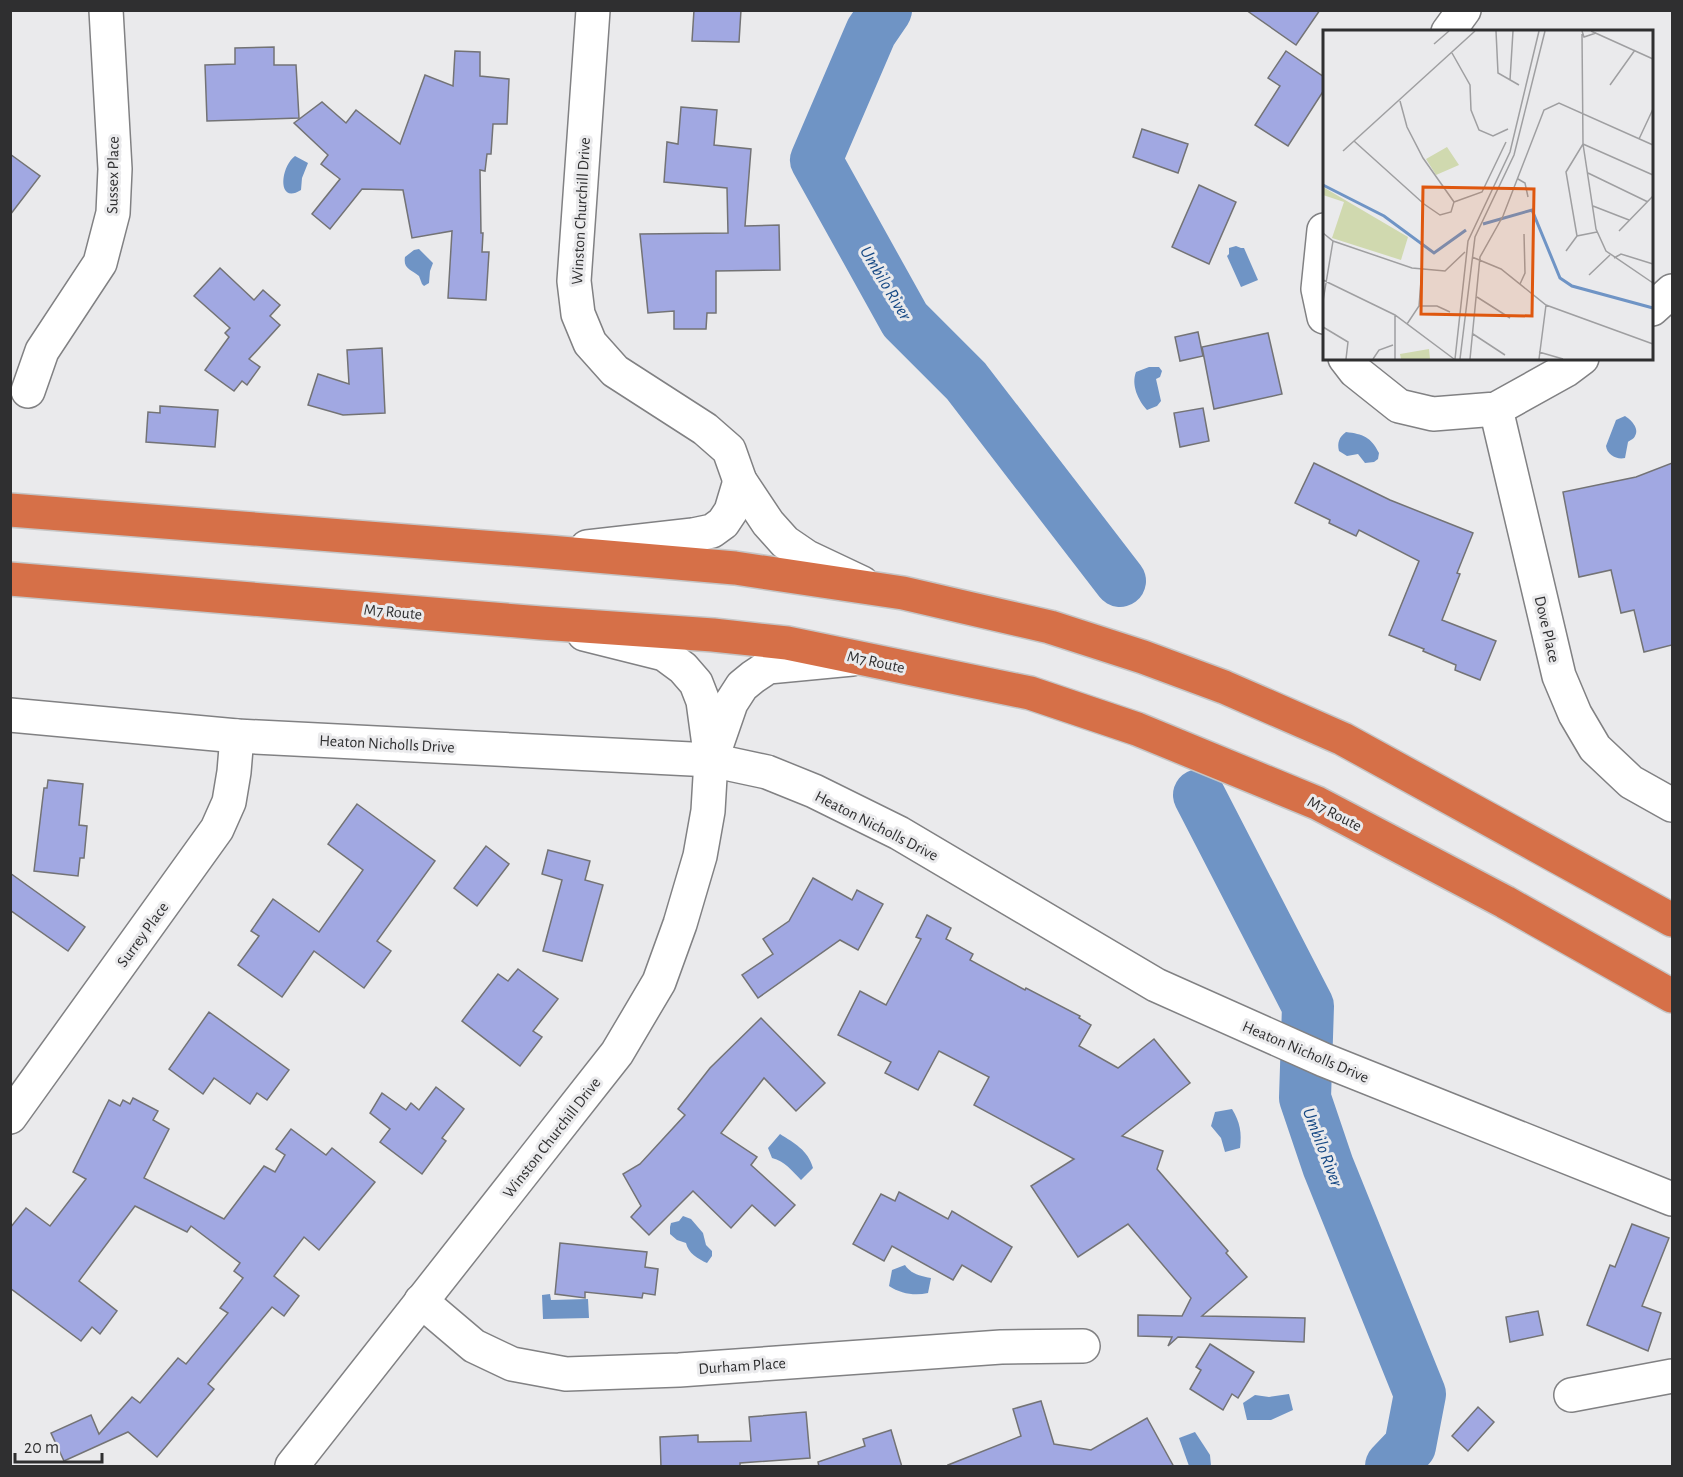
<svg xmlns="http://www.w3.org/2000/svg" width="1683" height="1477" font-family="'Alegreya Sans',sans-serif">
<style>
.water{fill:#6f94c5}
.lines{fill:none;stroke-linecap:round;stroke-linejoin:round}
.river{stroke:#6f94c5;stroke-width:52}
.building{fill:#a1a8e2;stroke:#737375;stroke-width:1.5}
.minor-casing{stroke:#818183;stroke-width:36}
.highway-casing{stroke:#c5c5c5;stroke-width:36}
.minor{stroke:#fff;stroke-width:33}
.highway{stroke:#d67048;stroke-width:33}
.labels{text-anchor:middle;stroke-width:6;stroke-linejoin:round;paint-order:stroke}
.street-label{font-size:16px;fill:#2f2f30;stroke:#eaeaec}
.water-label{font-size:18px;font-style:italic;fill:#154884;stroke:#eaeaec}
.inset-river{fill:none;stroke:#6f94c5;stroke-width:3}
.inset-road{fill:none;stroke:#9f9fa1;stroke-width:1.5}
.view{fill:#df570e;fill-opacity:0.15;stroke:#df570e;stroke-width:3}
.inset-edge{fill:none;stroke:#2f2f30;stroke-width:3}
</style>
<rect width="100%" height="100%" fill="#eaeaec"/>
<g class="water">
<path d="M295,156L308,163L302,178L301,190C277,205 280,167 295,156Z"/>
<path d="M1236,246L1241,248H1244L1258,280L1241,287L1227,256L1229,254V248Z"/>
<path d="M419,249L433,263L430,271L429,283L424,286L422,284L419,276C411,269 403,269 405,257L414,250Z"/>
<path d="M1149,367H1159L1162,371L1160,377L1156,379L1161,401L1157,406L1147,410C1138,400 1131,385 1136,372Z"/>
<path d="M1625,416C1630,419 1640,428 1635,436C1634,439 1630,440 1628,442L1625,458C1617,460 1607,455 1606,446L1616,420Z"/>
<path d="M1346,432C1363,434 1371,437 1379,453L1378,459L1374,462L1365,463L1358,454L1347,456L1339,451C1337,443 1339,437 1346,432Z"/>
<path d="M1232,1109C1240,1122 1242,1133 1240,1148L1225,1152L1221,1138L1211,1126L1215,1112Z"/>
<path d="M780,1134C794,1143 808,1150 813,1168L801,1180C792,1171 785,1161 772,1158L768,1148Z"/>
<path d="M683,1216L691,1219L703,1233L706,1245L712,1251V1256L707,1263C698,1259 688,1253 686,1243L677,1240L670,1234V1227L671,1223L679,1221Z"/>
<path d="M905,1265C911,1274 920,1276 931,1278L928,1293C915,1296 901,1294 889,1286L892,1270Z"/>
<path d="M550,1294L551,1300L588,1299L589,1318L543,1319L542,1295Z"/>
<path d="M1289,1394L1293,1410L1271,1420H1247L1243,1403L1255,1395L1269,1397Z"/>
<path d="M1195,1432L1210,1455L1211,1466H1189L1179,1438Z"/>
</g>
<g class="lines">
<g class="river">
<path d="M886,10L871,32L816,160L905,320L966,381L1120,581"/>
<path d="M1199,795L1308,1006L1305,1098L1328,1166L1420,1394L1410,1446L1391,1466"/>
</g>
</g>
<g class="building">
<path d="M694,10H741L739,42L692,41Z"/>
<path d="M1246,10H1320L1296,45Z"/>
<path d="M274,47V65H296L299,118L207,121L205,65L235,64V48Z"/>
<path d="M455,51L480,52V76L509,79L507,124H493L491,154H487L485,171L480,170L481,233H483L482,252H489L486,300L448,298L452,231L412,238L403,190L362,189L330,229L312,214L340,179L321,164L328,155L294,123L322,102L346,123L356,110L400,144L425,75L453,86Z"/>
<path d="M1286,51L1324,77V90L1288,146L1255,125L1280,86L1268,78Z"/>
<path d="M681,107L717,110L714,145L751,149L745,226L779,225L780,270L716,271V313H707L706,329H674V311L648,313L640,234L728,233L727,188L664,182L667,142L678,144Z"/>
<path d="M1142,129L1188,144L1178,173L1133,157Z"/>
<path d="M10,154L40,176L10,215Z"/>
<path d="M1199,185L1236,202L1209,264L1172,247Z"/>
<path d="M220,268L254,300L263,290L280,305L270,316L280,325L249,359L260,367L247,385L242,381L234,391L205,370L229,337L225,333L230,328L194,296Z"/>
<path d="M1198,332L1203,356L1180,361L1175,337Z"/>
<path d="M1268,333L1282,394L1214,409L1202,347Z"/>
<path d="M382,348L385,413L343,415L308,405L318,374L349,384L347,350Z"/>
<path d="M160,406L218,410L215,447L146,442L148,412L160,413Z"/>
<path d="M1203,408L1209,441L1180,447L1174,413Z"/>
<path d="M1314,463L1390,500L1473,533L1457,573L1460,574L1442,620L1496,641L1480,680L1455,670L1456,665L1423,651L1424,649L1389,635L1419,561L1359,530L1356,536L1329,523L1330,520L1295,503Z"/>
<path d="M1672,463V645L1644,652L1634,610L1621,613L1611,570L1579,577L1563,492L1636,477Z"/>
<path d="M48,780L83,784L79,825L87,826L84,858H80L78,876L34,871L44,788H47Z"/>
<path d="M357,804L435,861L377,941L391,951L364,988L314,951L282,997L238,965L259,936L251,931L273,899L319,932L363,870L328,844Z"/>
<path d="M486,846L509,864L477,906L454,888Z"/>
<path d="M548,850L590,861L585,880L603,885L582,961L543,951L562,880L542,874Z"/>
<path d="M10,873L85,927L68,951L10,910Z"/>
<path d="M813,878L852,900L857,890L883,904L858,950L840,940L758,998L742,975L773,954L763,939L789,921Z"/>
<path d="M927,915L951,928L946,939L973,954L970,960L1025,990L1026,988L1080,1016L1079,1018L1091,1025L1079,1046L1118,1068L1154,1039L1190,1083L1122,1136L1163,1151L1157,1169L1228,1251L1226,1253L1247,1277L1202,1316L1305,1318L1304,1342L1178,1337L1168,1346L1172,1337L1138,1336V1315L1182,1316L1191,1298L1128,1224L1078,1257L1031,1186L1074,1159L974,1105L989,1077L939,1051L918,1090L885,1073L891,1062L838,1035L860,991L886,1005L921,939L916,937Z"/>
<path d="M518,969L558,999L533,1031L542,1037L520,1066L462,1021L498,974L508,981Z"/>
<path d="M209,1012L289,1070L267,1100L257,1093L250,1104L214,1078L203,1094L169,1069Z"/>
<path d="M761,1018L825,1083L796,1111L764,1078L721,1133L757,1157L751,1165L795,1205L775,1226L752,1205L731,1228L693,1191L649,1235L631,1217L641,1206L623,1174L640,1164L685,1115L678,1109L710,1068Z"/>
<path d="M436,1087L464,1109L442,1138L446,1141L422,1174L380,1142L390,1129L370,1113L382,1093L406,1110L411,1103L419,1110Z"/>
<path d="M133,1098L158,1111L153,1120L169,1129L144,1178L224,1219L264,1166L275,1172L285,1155L276,1149L291,1129L326,1155L332,1148L375,1182L319,1250L304,1237L274,1276L299,1296L284,1316L272,1307L208,1384L214,1389L157,1457L128,1432L64,1461L51,1433L91,1415L99,1434L132,1397L140,1403L178,1358L186,1364L228,1313L220,1308L243,1278L234,1271L240,1263L191,1226L187,1232L135,1206L79,1281L117,1311L100,1334L92,1327L81,1341L10,1288V1228L26,1208L50,1226L86,1179L73,1172L109,1100L120,1106L123,1100L130,1104Z"/>
<path d="M899,1192L948,1219L952,1211L1012,1247L991,1282L962,1265L953,1280L892,1246L884,1261L853,1244L881,1194L895,1201Z"/>
<path d="M1632,1224L1669,1238L1642,1306L1661,1313L1648,1351L1587,1325L1610,1265L1615,1267Z"/>
<path d="M560,1243L647,1252L645,1267L658,1269L655,1295L643,1293L642,1298L585,1292V1298L555,1294Z"/>
<path d="M1538,1311L1543,1335L1510,1342L1506,1317Z"/>
<path d="M1210,1344L1254,1372L1238,1398L1232,1394L1223,1410L1190,1389L1201,1370L1196,1367Z"/>
<path d="M1041,1401L1054,1444L1091,1450L1147,1418L1174,1467H949L948,1465L1021,1436L1013,1409Z"/>
<path d="M1478,1407L1494,1422L1468,1451L1452,1436Z"/>
<path d="M806,1412L810,1458L740,1463V1467H661L660,1437L698,1435V1442L751,1441L749,1417Z"/>
<path d="M891,1430L902,1467H819L818,1462L865,1446L863,1439Z"/>
</g>
<g class="lines">
<defs>
<g id="minor">
<path d="M593,10L574,281L578,314L590,343L615,371L705,429L729,450L740,481L768,523L785,542L807,557L862,583"/>
<path d="M1448,32L1464,10"/>
<path d="M1324,230L1318,289L1324,317"/>
<path d="M1652,309L1672,291"/>
<path d="M1345,358L1355,371L1399,406L1433,414L1496,409L1566,370L1582,358"/>
<path d="M28,391L42,351L100,263L113,213L115,169L106,10"/>
<path d="M1496,409L1559,676L1575,714L1595,748L1631,782L1672,805"/>
<path d="M587,547L693,535L712,531L723,523L731,511L740,481"/>
<path d="M10,715L237,736L711,760L767,772L814,791L899,833L1156,985L1324,1060L1672,1199"/>
<path d="M713,755L731,703L742,686L753,677L768,667L852,659"/>
<path d="M10,1117L217,829L229,802L234,772L237,736"/>
<path d="M421,1301L474,1346L512,1364L566,1374L679,1370L1001,1347L1083,1346"/>
<path d="M1571,1395L1672,1376"/>
<path d="M292,1466L617,1053L659,982L680,924L700,856L708,811L711,760L703,701L696,683L683,668L664,654L584,634"/>
</g>
<g id="highway">
<path d="M10,510L549,552L735,568L903,593L1050,627L1143,657L1224,687L1343,739L1672,920"/>
<path d="M10,579L541,623L713,635L787,643L1030,693L1137,729L1317,803L1505,902L1672,996"/>
</g>
</defs>
<use href="#minor" class="minor-casing"/>
<use href="#highway" class="highway-casing"/>
<use href="#minor" class="minor"/>
<use href="#highway" class="highway"/>
</g>
<g class="labels">
<g class="street-label">
<text transform="translate(112 175) rotate(-89)" y="6">Sussex Place</text>
<text transform="translate(580 211) rotate(-87)" y="6">Winston Churchill Drive</text>
<text transform="translate(393 611) rotate(5)" y="6">M7 Route</text>
<text transform="translate(1548 629) rotate(77)" y="6">Dove Place</text>
<text transform="translate(876 661) rotate(12)" y="6">M7 Route</text>
<text transform="translate(387 743) rotate(3)" y="6">Heaton Nicholls Drive</text>
<text transform="translate(1335 813) rotate(27)" y="6">M7 Route</text>
<text transform="translate(877 825) rotate(27)" y="6">Heaton Nicholls Drive</text>
<text transform="translate(142 934) rotate(-54)" y="6">Surrey Place</text>
<text transform="translate(1306 1051) rotate(23)" y="6">Heaton Nicholls Drive</text>
<text transform="translate(551 1137) rotate(-52)" y="6">Winston Churchill Drive</text>
<text transform="translate(742 1365) rotate(-4)" y="6">Durham Place</text>
</g>
<g class="water-label">
<text transform="translate(886 283) rotate(59)" y="6">Umbilo River</text>
<text transform="translate(1323 1147) rotate(69)" y="6">Umbilo River</text>
</g>
</g>
<g transform="translate(1323 30)">
<rect width="330" height="330" fill="#eaeaec"/>
<path d="M124,117L136,135L113,145L103,129ZM0,157L85,207L78,230L9,208L21,172L0,165ZM106,319L107,329H78L77,324Z" fill="#d0d9af"/>
<path class="inset-river" d="M0,155L61,186L111,223L143,200M160,194L209,180L237,248L249,256L330,278"/>
<path class="inset-road" d="M173,1L175,43L196,55M259,1L261,7L273,3M268,1L330,29M259,4L260,114L273,199L283,221L330,253M111,14L126,1M129,23L147,55L148,80L156,100L170,106L185,99M187,50L190,1M287,55L312,20M316,109L330,79M31,111L101,174L117,185L128,182L131,172L100,128L84,97L77,71M20,121L152,1M265,143L325,172M195,149L202,153L205,167M131,172L159,162L183,112M270,176L306,190M296,201L330,166M0,203L10,211L89,238L122,241L142,222M254,206L243,142L260,114L330,145M243,221L254,206L274,202M149,227L178,239L223,275L330,314M291,228L298,224L330,234M266,245L287,225M0,250L72,285L131,329M197,254L202,243L201,204M154,267L187,288M0,271L10,211M96,276H114L127,282M84,294L96,276L99,239M0,297L25,312L23,329M150,304L182,325M216,322L240,329M50,329L56,320L70,315M72,329V285M132,329L145,211L187,122L216,1M137,329L152,207L191,125L222,1M147,329L157,227L180,186L221,80L236,73L330,115M216,329L223,275"/>
<path class="view" d="M100,157L211,159L209,286L98,284Z"/>
<rect width="330" height="330" class="inset-edge"/>
</g>
<rect width="1683" height="1477" fill="none" stroke="#2f2f30" stroke-width="24"/>
<path d="M15 1453v9h87v-9" fill="none" stroke="#2f2f30" stroke-width="3"/>
<text x="24" y="1453" font-size="18" fill="#2f2f30" stroke="#eaeaec" stroke-width="4.5" paint-order="stroke">20 m</text>
</svg>
